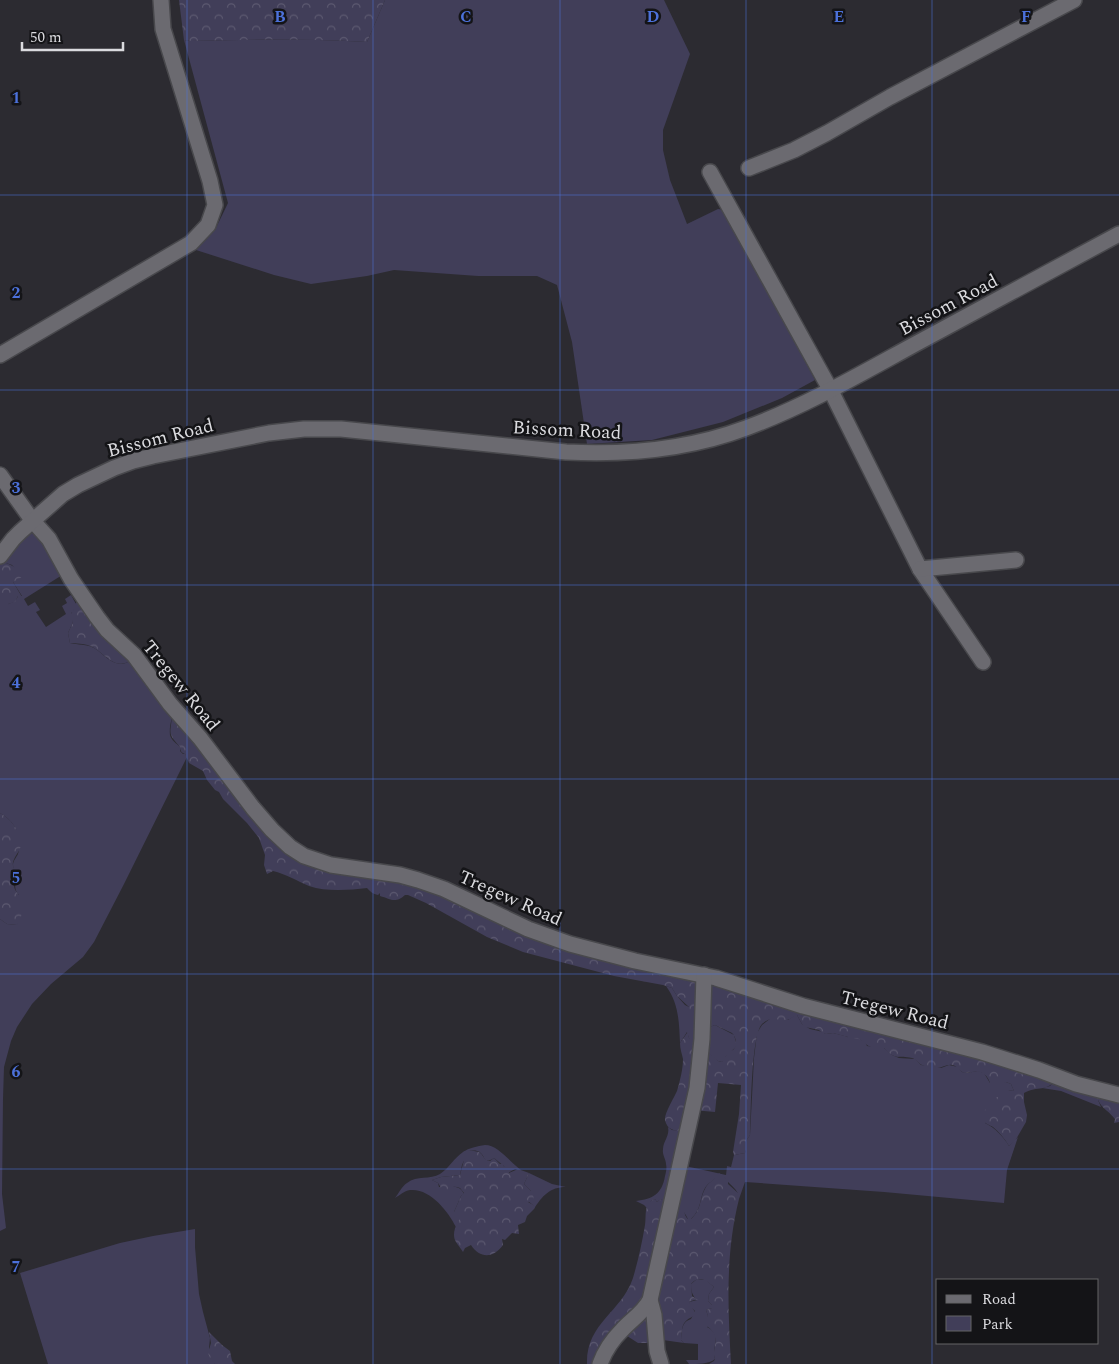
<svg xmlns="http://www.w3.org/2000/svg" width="1119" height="1364" font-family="Spectral,serif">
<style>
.green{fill:#413e59}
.forest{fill:url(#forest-crowns)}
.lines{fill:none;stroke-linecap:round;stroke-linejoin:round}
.minor-casing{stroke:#48484c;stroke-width:18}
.minor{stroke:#6b6a70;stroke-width:15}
.grid{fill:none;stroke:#4c71da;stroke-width:1;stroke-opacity:0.55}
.labels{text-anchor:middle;stroke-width:5;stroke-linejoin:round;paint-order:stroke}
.street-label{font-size:19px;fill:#dbdbdf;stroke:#141417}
.grid-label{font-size:16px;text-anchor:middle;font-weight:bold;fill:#4c71da;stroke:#141417;stroke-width:5;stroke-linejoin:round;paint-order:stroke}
</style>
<defs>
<pattern id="forest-crowns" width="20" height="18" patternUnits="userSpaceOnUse" patternTransform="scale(1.25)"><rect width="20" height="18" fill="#413e59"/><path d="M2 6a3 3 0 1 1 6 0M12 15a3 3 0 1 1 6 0" fill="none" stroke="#5c5970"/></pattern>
</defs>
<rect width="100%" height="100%" fill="#2c2b31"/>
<g class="green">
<path d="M385,0H664L690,54L663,130V150L670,180L687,224L718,209L725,210L815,380L782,398L723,422L652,440L587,444L572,342L557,285L537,276H478L394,270L367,276L311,284L274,275L196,250L215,230L228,203L184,40L191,41C250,39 308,39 367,42Z"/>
<path d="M32,521L67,572L24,599L28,606L35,602L40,610L36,612L46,627L66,614L62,606L67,603L65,599L71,595L76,604L73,612L71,613L73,622L68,633L70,643C78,645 87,644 94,648C106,655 114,670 130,661L174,711C172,717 169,727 170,735C171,740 177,744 180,747V751L183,754H185L187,757L124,884L94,942L83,957L51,984L32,1004L17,1027L11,1041L4,1067L3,1099L2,1194L6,1228L0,1231V919L7,924L17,925L19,895C13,888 16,885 16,877C16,872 13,869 13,865C13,861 16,858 18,854C23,837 15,821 0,813V607H3L9,605L7,604C13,603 16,601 18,596H22L13,582L16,570L12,565L3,562Z"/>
<path d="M666,986L672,988L677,996L685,1005L689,1007L707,1028L715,1025L734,1035L737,1046L726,1056L725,1059L722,1062L718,1061L689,1038L687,1032L680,1043C679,1022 679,1004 666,986Z"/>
<path d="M795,1015H797L802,1024L810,1029L819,1031L826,1034L833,1033L845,1036L850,1038H858L865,1042L867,1046L884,1048L892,1055L899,1058L915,1059L921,1065L941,1068L949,1065L958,1067L962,1072L966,1073L978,1071L984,1073L990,1083L1006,1082L1011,1084L1014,1091L1008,1090V1097H1000L993,1111L985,1123C995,1128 1003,1136 1009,1146L1018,1137L1007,1170L1004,1203L884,1192L745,1182L739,1199C739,1189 730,1186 725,1178L718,1176C714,1180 708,1183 705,1188C699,1199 702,1209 691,1219H688L684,1212L676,1203L681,1165L726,1175L727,1166L731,1167L734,1155L745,1153L746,1150V1141L750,1135L754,1058L757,1033L762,1025L771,1018L788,1020Z"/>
<path d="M1058,1078L1103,1092L1098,1100L1101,1107L1061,1091L1042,1088L1050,1086Z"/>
<path d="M668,1127L672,1130L683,1131L671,1206L661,1199L657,1202L655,1199L651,1201L647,1208L644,1205L636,1201C653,1199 662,1194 665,1176C666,1172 667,1168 666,1164C666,1159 662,1155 663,1149C663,1141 670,1136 668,1127Z"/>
<path d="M485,1145C498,1145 510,1162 521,1170L515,1169L508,1173L505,1167L494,1158C482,1166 486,1153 477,1151C475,1150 472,1151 469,1150L462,1165L460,1175L441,1177L432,1180L438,1183L439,1187C450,1188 459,1183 464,1194L461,1196L454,1212H465L456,1227C448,1211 430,1188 410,1190C404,1191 400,1195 395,1198C399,1193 402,1186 407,1183C417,1175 430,1180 440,1174C449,1168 454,1158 463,1152C469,1148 477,1146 485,1145Z"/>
<path d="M529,1173L552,1184L566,1187C550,1187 542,1196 534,1209V1206L528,1201L532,1195L531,1191L524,1184Z"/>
<path d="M195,1229V1247L199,1294L203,1312L210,1338L209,1348L215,1364H48L20,1273L120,1243L153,1236Z"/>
<path d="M697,1279L706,1280L714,1287L709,1294L708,1301L712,1305V1308L706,1310L708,1316L707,1318V1327C723,1335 711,1347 715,1359C709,1364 698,1364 689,1364L686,1360H698V1344L684,1343L681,1340C682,1331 681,1322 691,1319L695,1311L690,1306L689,1302L697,1300C692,1295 691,1291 691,1284Z"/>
</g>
<g class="forest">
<path d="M179,0H385L367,42C308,39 250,39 191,41L184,40Z"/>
<path d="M0,558C4,564 9,563 14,567C16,568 17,570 19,571L22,577L13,582L22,597L18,596L15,602L8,604L11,605L9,607H0Z"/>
<path d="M79,600L130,661C113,671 104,651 90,646C84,643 76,644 70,643L68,633L73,622L70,617V615L73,611L74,605Z"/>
<path d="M172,717L285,843L382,873L526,929L1058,1078C1046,1093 1038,1085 1024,1093V1102L1027,1115L1026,1122L1015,1141L1009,1146C1005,1139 999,1132 993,1127C990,1125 985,1124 983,1120C981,1116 983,1112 986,1109L993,1110L990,1106L992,1099L995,1097H1008V1090L1014,1091L1011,1084L1006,1082C1000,1085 996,1085 990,1083C987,1074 981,1070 972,1072C971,1072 965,1073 965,1073C960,1072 958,1066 952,1065C947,1064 942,1068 937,1068C932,1068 926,1067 922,1065C918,1063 916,1059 912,1058C898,1055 896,1061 884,1048C879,1048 876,1049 871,1047C861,1043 863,1036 848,1039V1037L833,1033L826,1034L822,1033L819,1030L805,1027L802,1024L797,1015C794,1016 791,1019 787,1020C776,1021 772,1015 762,1024C751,1035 751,1115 750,1135L746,1141V1150L745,1153L734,1155L733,1152L739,1114L741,1085L718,1083L715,1112L693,1110L683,1131C675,1131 667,1130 665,1120C664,1114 674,1098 677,1091C680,1081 683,1069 683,1059C682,1054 680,1049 680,1043L687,1033V1030L689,1038L695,1040L706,1052H708C711,1056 716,1057 718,1061L722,1062L729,1051L733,1050L736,1046L735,1045C737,1041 735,1036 732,1033L715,1025L707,1028L695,1016L690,1012L689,1007L677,996L672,988L663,985L614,976L523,952L487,937L426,903L408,895H405C395,904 391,899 380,896V893L378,895C373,894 371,892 367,888C349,890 327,892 309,886C297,881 286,874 273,871L267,874L264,865L265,855L259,838L247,823L223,799L219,792L215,790L207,780L203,771L189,763L185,754C182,753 180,751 180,747C168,733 170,736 172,717Z"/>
<path d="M0,813C10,818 19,830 21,840C23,849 15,854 13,862C12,867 15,869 16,873C17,878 14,881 14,885C14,890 17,892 19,895C25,906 23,915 17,925L7,924L0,919Z"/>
<path d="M1096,1095H1119V1122L1114,1123L1115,1119C1107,1109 1100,1108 1096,1095Z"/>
<path d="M469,1150L479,1152C484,1155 483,1160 490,1161L494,1158L500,1164H504L503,1166L508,1167L509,1173L518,1169L529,1173L524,1184L531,1191H535L533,1195L534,1199L532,1201L528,1202L535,1206L534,1209L527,1216L525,1222L518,1225L519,1234L512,1233L505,1240L502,1239L503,1245C494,1258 480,1259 471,1245L465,1248L463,1252C461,1249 458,1245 456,1242C450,1232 459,1220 464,1212H454L461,1196L464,1193L460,1188C455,1186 451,1186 448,1190L443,1191L438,1183L432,1180L441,1177L460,1175L464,1160L463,1152Z"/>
<path d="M719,1173L728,1180V1184L739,1194V1199C725,1255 728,1308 731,1364H709L714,1361L715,1359C711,1350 720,1341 712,1331C710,1327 705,1326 702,1323L703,1320L708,1316L706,1310L712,1308V1305L708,1301L709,1294L714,1287C707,1281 699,1274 691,1284L692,1296L698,1300H694L689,1302L696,1314C693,1317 688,1318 685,1322C681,1326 682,1335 681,1340L684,1343L663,1340L662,1343H638L621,1332L601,1364H587C586,1323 621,1313 633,1278C638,1261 642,1243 645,1225C646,1219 645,1212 647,1206C649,1202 651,1200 655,1199L657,1202L661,1199C668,1203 681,1200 686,1207C684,1212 684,1215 688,1219H691C702,1209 699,1200 705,1189C708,1182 715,1180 719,1173Z"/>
<path d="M209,1332L222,1345L230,1351L232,1361L235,1364H215L210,1358L208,1353L211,1343Z"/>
</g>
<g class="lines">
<defs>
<g id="minor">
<path d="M749,168L794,150L827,133L890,97L1074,0"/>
<path d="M710,172L830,389L920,569L983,662"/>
<path d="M0,355L191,243L208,225L215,205L210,181L163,29L161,0"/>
<path d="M0,475L32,520L49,539L71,579L97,617L107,630L134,655L170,704L200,738L253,808L272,830L290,847L304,856L331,865L400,875L418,880L444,889L528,929L570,944L635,961L716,978L803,1006L982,1052L1039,1070L1076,1084L1119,1095"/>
<path d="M0,556L13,539L20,532L63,494L78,485L114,468L133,461L153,456L269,433L304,429H341L566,452C625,455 690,449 746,428C806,406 862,373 919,342C985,306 1052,270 1119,234"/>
<path d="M920,569L1016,560"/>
<path d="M650,1300L654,1315L657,1351L661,1364"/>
<path d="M600,1364C605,1350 612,1340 622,1330C631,1320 643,1313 650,1300L697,1088L702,1039L704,975"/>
</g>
</defs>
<use href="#minor" class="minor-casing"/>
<use href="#minor" class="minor"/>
</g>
<path class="grid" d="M187,0V1364M373,0V1364M560,0V1364M746,0V1364M932,0V1364M0,195H1119M0,390H1119M0,585H1119M0,779H1119M0,974H1119M0,1169H1119"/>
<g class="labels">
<g class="street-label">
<text transform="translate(948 304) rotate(-28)" y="7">Bissom Road</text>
<text transform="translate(567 429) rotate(3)" y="7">Bissom Road</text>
<text transform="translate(160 437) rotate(-14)" y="7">Bissom Road</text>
<text transform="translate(182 685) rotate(51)" y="7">Tregew Road</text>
<text transform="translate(511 897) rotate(24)" y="7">Tregew Road</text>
<text transform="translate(895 1009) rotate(14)" y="7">Tregew Road</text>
</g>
</g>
<g class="grid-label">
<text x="280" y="22">B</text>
<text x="466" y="22">C</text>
<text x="653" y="22">D</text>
<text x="839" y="22">E</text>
<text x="1026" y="22">F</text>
<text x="16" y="103">1</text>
<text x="16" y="298">2</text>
<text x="16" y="493">3</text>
<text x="16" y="688">4</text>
<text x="16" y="883">5</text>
<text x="16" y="1077">6</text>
<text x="16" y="1272">7</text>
</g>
<rect x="936" y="1279" width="162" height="65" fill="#141417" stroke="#646467"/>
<rect x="946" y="1295" width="25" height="8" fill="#6b6a70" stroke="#646467"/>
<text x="982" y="1304" font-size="15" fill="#dbdbdf">Road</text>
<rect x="946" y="1316" width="25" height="15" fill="#413e59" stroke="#646467"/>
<text x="982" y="1329" font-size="15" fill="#dbdbdf">Park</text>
<path d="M22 42v8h101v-8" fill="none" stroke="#dbdbdf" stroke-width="2.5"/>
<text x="30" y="42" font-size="15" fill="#dbdbdf" stroke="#141417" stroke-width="4" paint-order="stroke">50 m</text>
</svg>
